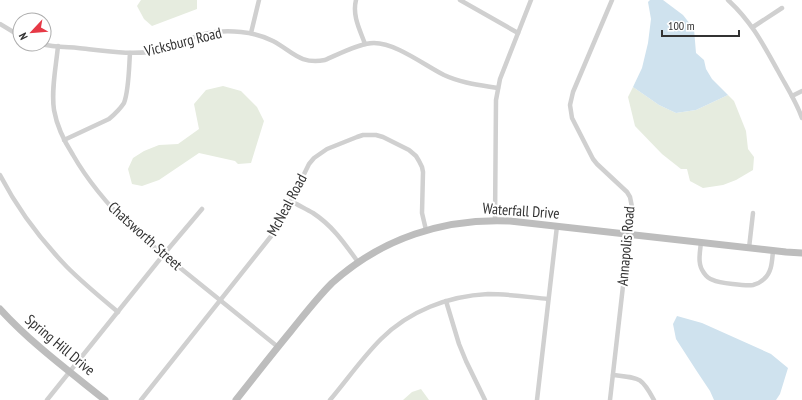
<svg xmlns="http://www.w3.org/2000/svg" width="802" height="400" font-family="'PT Sans Narrow',sans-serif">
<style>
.green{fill:#e6ecdf}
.water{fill:#cfe2ee}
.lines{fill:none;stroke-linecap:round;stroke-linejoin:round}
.street{stroke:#d0d0d0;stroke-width:4.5}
.secondary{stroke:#bdbdbd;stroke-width:7}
.labels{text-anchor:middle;stroke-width:4;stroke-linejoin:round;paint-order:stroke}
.street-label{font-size:15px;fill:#333;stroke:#fff}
</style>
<rect width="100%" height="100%" fill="#fff"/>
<g class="green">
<path d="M141,0H197V9L152,26L144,19L137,6Z"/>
<path d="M223,86L241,91L257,107L264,121L251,163L238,164L235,161L199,153L159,180L142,186L132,184L128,169L133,158L144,151L159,145L178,144L199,129L194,104L206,90Z"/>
<path d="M633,87L659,105L676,113L696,110L728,95L734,101L746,131L748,149L754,157L753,170L736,180L723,185L703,188L690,181L687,169H681L662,154L635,126L628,97Z"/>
<path d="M421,389L429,400H403L412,392Z"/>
</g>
<g class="water">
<path d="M650,0H663L683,15L694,29L696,53L704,60L706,69L712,79L728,95L696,110L676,113L659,105L633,87L642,68L648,43L651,19L648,2Z"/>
<path d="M677,316L702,323L771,354L788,368L780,394L776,400H714L710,391L696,370L676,339L673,324Z"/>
</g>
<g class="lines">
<g class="street">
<path d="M356,0C352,16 360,30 365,44"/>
<path d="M460,0L518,33"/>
<path d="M728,0C751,21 763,44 778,71C786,86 796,101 802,118"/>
<path d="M0,24L20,36"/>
<path d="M753,27L782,8"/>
<path d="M251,33L259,0"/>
<path d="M41,44C53,47 66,47 78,48C105,51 135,56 162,50C171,48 179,43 187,40C204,32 223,30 241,32C252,33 263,36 273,41C292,51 300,65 325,60C339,54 360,43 374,43C396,43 424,65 444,75C461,83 480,85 498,88"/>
<path d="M58,46C56,67 51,90 54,110C57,127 64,141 73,155C89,183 109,206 132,229L278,347"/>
<path d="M792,96L802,91"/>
<path d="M64,140L109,119C115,114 120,109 124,103C129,90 129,66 130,53"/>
<path d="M0,175C17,208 41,240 67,267C83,283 100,297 118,312"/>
<path d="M291,201C298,205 306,209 313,213C333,226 345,244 358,262"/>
<path d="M495,221L496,100L500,79L531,0"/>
<path d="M701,242C700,253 697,264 704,273C706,276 709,279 713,280C719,283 746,286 753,285C757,284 761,282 764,279C772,272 772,261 773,251"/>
<path d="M749,248L753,213"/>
<path d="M446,301L459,344L466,361L485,400"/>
<path d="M613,375C639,378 641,376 654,400"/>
<path d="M47,400L164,254L202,209"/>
<path d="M141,400L272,235L280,223L309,164L314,158L327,149L357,137L363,135H376L383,137L409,150L416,156L419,161L422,167L423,172L422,213L426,230"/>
<path d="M330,400C347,380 362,358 381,339C409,311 448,296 488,294C508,294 528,297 548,299"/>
<path d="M537,400L557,226"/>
<path d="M610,400L632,207L630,197L627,192L597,164L593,159L572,118L570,105L573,92L612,0"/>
</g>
<g class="secondary">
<path d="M0,309C31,343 69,371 105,400"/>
<path d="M236,400C254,377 272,354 291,331C304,315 317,298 332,283C382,238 444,218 510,221L786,252L802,253"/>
</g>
</g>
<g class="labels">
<g class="street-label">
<text transform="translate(183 42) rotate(-14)" y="5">Vicksburg Road</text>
<text transform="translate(287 205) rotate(-62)" y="5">McNeal Road</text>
<text transform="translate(521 211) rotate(4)" y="5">Waterfall Drive</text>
<text transform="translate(145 236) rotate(42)" y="5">Chatsworth Street</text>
<text transform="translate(626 246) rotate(-85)" y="5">Annapolis Road</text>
<text transform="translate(60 345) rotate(40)" y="5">Spring Hill Drive</text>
</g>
</g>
<g transform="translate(32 32) rotate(244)"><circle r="19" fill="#ffffff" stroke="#adadad"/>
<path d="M0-3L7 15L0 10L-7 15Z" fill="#e63946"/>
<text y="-6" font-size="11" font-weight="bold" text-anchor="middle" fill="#333333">N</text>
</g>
<path d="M662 30v6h77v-6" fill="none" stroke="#333333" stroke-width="2"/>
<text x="668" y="30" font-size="12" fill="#333333" stroke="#ffffff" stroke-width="3" paint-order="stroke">100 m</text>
</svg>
